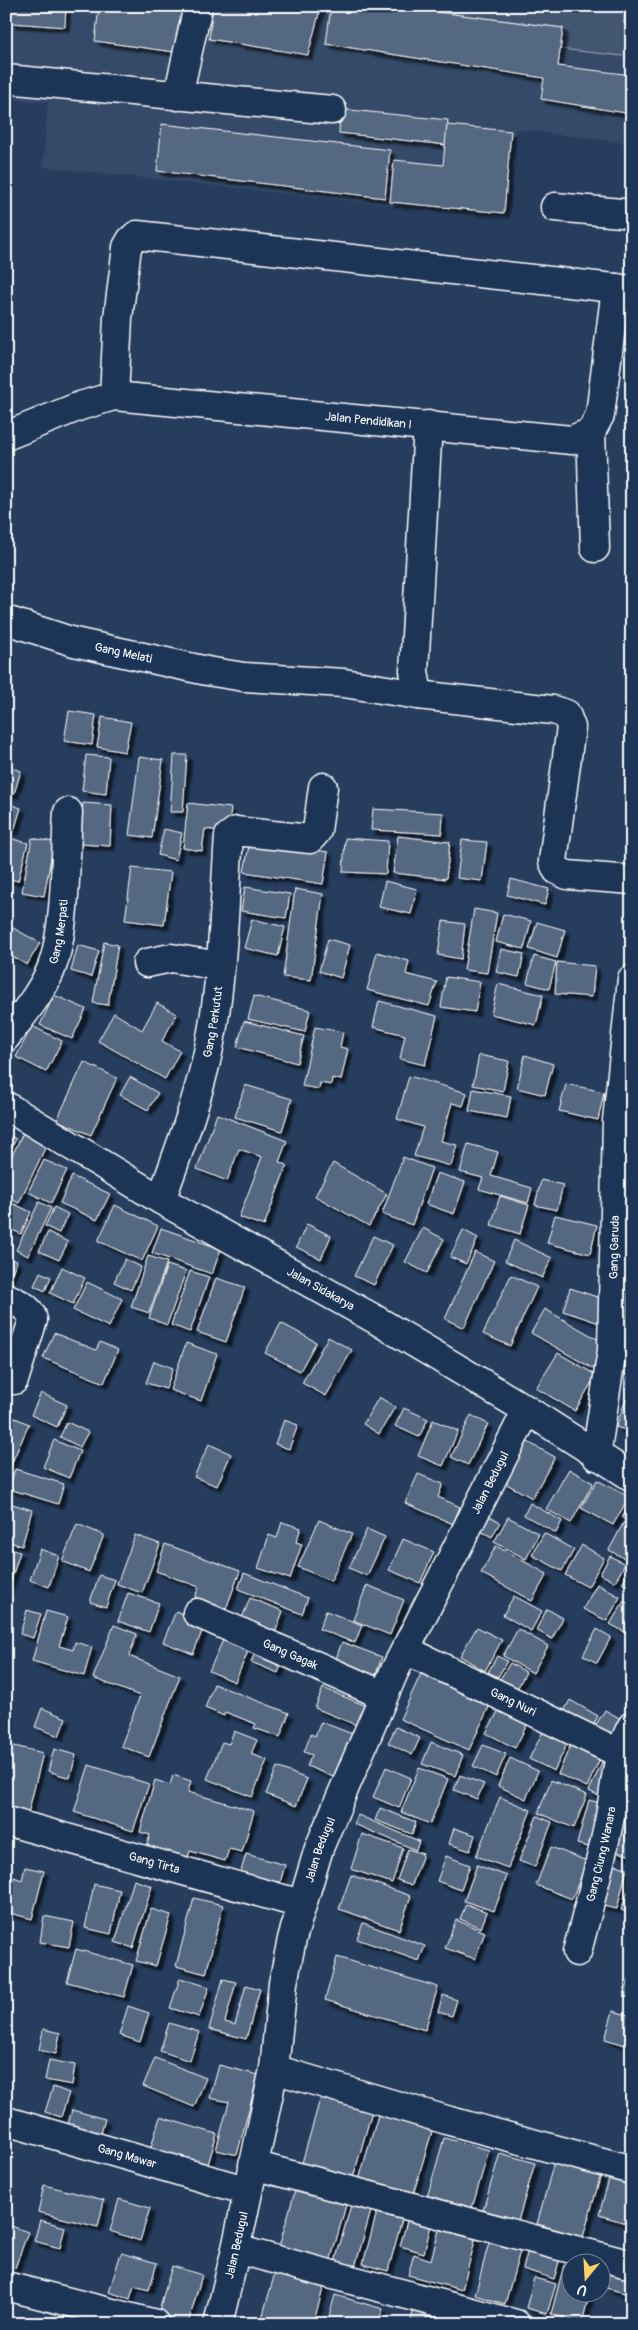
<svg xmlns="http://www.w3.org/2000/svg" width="638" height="2330" font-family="Pangolin,sans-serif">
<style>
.built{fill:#344a68}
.green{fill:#425672;stroke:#a0aab8}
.building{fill:#556781;stroke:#fff;filter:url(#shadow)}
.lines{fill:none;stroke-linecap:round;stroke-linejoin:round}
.minor-casing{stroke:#fff;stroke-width:31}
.minor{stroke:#1d3557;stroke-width:28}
.labels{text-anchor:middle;stroke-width:4;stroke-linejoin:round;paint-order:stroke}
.street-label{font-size:12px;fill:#fff;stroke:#1d3557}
</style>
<defs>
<filter id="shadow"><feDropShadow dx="4.5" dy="4.5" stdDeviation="1" flood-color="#0009"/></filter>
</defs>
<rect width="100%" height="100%" fill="#263d5e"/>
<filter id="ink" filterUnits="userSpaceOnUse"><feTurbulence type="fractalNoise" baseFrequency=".02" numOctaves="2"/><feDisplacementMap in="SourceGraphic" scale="10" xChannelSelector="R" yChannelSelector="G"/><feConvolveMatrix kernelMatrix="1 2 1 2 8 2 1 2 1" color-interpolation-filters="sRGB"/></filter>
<g filter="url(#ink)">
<path class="built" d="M6,6H632V144L515,129L507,218L43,167L48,102L6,99Z"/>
<path class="green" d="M391,6H626L624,23L632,24V57L560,49L563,28Z"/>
<g class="building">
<path d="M12,6H66L65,27L11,23Z"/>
<path d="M99,6H187L181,53L95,41Z"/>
<path d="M213,6H321L308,55L209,39Z"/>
<path d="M331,6H391L563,28L558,66L632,75V114L541,99L544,78L326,44Z"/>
<path d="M626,6H632V24L624,23Z"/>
<path d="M340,109L448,120L446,145L339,133Z"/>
<path d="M162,124L390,150L385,198L157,171Z"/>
<path d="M447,125L511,131L504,213L390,202L394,160L443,165Z"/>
<path d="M69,711L96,715L92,745L64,741Z"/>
<path d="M102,717L131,722L125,752L97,747Z"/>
<path d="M86,755L109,757L106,794L82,791Z"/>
<path d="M174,755H187L183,812H170Z"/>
<path d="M139,757L163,760L152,838L129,835Z"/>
<path d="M6,766L21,771L14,794L6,792Z"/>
<path d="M6,803L21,808L14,831L6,829Z"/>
<path d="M83,803L112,805L110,846L80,844Z"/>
<path d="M188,803L231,808L228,832L205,829L202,851L183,848Z"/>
<path d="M373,809L443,813L442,834L371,830Z"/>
<path d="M164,829L182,833L176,860L158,855Z"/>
<path d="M398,836L450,842L446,879L393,873Z"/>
<path d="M9,838L28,843L18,881L6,878V847Z"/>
<path d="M32,838L54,842L44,896L22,892Z"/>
<path d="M345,838L388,841L386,874L343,872Z"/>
<path d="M250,840L328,852L323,884L244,872Z"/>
<path d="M462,840L487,842L482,881L457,878Z"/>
<path d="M132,868L171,872L164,925L125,920Z"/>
<path d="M511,879L549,889L545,905L507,895Z"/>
<path d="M385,881L417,889L411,914L379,907Z"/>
<path d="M245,887L290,894L286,918L241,911Z"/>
<path d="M295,889L323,894L311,980L283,977Z"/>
<path d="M474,909L497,913L487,973L464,970Z"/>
<path d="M503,914L531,921L524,949L496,942Z"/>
<path d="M252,919L285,927L278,956L244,948Z"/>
<path d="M443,921L465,924L461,959L438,955Z"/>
<path d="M537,922L565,930L557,958L529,949Z"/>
<path d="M6,924L40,943L27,965L6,953Z"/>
<path d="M328,939L350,945L341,978L319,971Z"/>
<path d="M104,942L118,945L108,1005L93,1003Z"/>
<path d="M78,945L99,951L91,977L71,971Z"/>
<path d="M501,949L524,954L519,977L496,972Z"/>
<path d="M377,952L409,961L406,974L437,982L429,1006L367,990Z"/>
<path d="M534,956L556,962L549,989L527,983Z"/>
<path d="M557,962L595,966L592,997L555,994Z"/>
<path d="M446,977L480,982L475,1012L441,1007Z"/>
<path d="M498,984L543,995L536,1025L491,1014Z"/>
<path d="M54,995L86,1009L72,1039L40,1025Z"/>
<path d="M254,996L310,1010L305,1032L248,1019Z"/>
<path d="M379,1001L437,1016L425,1065L400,1059L405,1035L373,1027Z"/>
<path d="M157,1003L177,1014L162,1041L180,1051L165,1079L98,1041L114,1013L142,1030Z"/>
<path d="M244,1021L304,1036L297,1063L237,1047Z"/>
<path d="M32,1026L62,1041L46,1072L16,1057Z"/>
<path d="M315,1027L343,1032L340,1047L348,1049L341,1080L332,1078L331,1085L320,1083L319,1089L302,1086Z"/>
<path d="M479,1055L509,1061L503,1091L473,1085Z"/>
<path d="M525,1055L553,1064L545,1095L517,1088Z"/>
<path d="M84,1062L117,1078L91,1135L57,1120Z"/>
<path d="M409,1076L467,1093L463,1106L452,1103L441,1141L457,1145L451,1166L414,1156L423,1127L397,1119Z"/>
<path d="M130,1077L158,1093L148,1110L120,1095Z"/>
<path d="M566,1084L604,1092L598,1120L559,1111Z"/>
<path d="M245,1085L292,1099L282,1131L235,1117Z"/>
<path d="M473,1089L511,1096L507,1118L469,1111Z"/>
<path d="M217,1114L287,1141L279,1162L287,1165L264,1226L239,1217L262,1157L239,1149L227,1181L197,1169Z"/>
<path d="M23,1133L47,1144L19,1203L6,1197V1168Z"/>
<path d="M6,1134L16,1139L6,1160Z"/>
<path d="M468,1144L498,1152L491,1176L532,1188L528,1203L479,1189L483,1178L460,1172Z"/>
<path d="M403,1157L432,1168L412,1225L382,1214Z"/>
<path d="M44,1160L67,1170L51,1203L28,1192Z"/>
<path d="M333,1163L387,1194L369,1226L315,1196Z"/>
<path d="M437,1173L465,1182L454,1214L426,1204Z"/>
<path d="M72,1176L110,1194L97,1220L60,1203Z"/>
<path d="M541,1180L563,1185L557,1210L535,1205Z"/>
<path d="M500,1196L529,1205L520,1234L491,1225Z"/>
<path d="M6,1200L31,1212L21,1234L6,1227Z"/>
<path d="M39,1202L51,1208L28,1256L16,1250Z"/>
<path d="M115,1205L158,1226L142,1261L98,1241Z"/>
<path d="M54,1207L68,1214L59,1233L45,1226Z"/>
<path d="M555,1215L597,1225L590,1254L547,1243Z"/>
<path d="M307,1224L331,1236L321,1259L296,1247Z"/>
<path d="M161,1228L221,1249L212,1274L152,1253Z"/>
<path d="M423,1228L444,1239L427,1273L405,1262Z"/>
<path d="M463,1230L478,1238L466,1264L450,1257Z"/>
<path d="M48,1232L68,1242L59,1260L39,1251Z"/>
<path d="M373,1236L393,1245L374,1285L354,1276Z"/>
<path d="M514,1240L552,1258L542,1278L505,1261Z"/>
<path d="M475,1252L494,1261L464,1328L445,1319Z"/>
<path d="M6,1256L17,1261L9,1279L6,1278Z"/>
<path d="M148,1256L167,1262L149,1313L131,1307Z"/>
<path d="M125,1259L141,1267L131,1290L114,1282Z"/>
<path d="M167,1265L186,1271L167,1325L149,1318Z"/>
<path d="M62,1267L85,1278L73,1304L50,1293Z"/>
<path d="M190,1271L209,1277L190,1332L171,1325Z"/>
<path d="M40,1272L51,1277L45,1291L34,1286Z"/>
<path d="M511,1275L537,1287L510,1346L483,1334Z"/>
<path d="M216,1278L245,1287L226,1342L197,1332Z"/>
<path d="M87,1282L122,1299L109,1327L73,1310Z"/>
<path d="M570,1288L606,1300L599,1323L563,1311Z"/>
<path d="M545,1309L611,1347L597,1371L531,1333Z"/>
<path d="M281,1323L316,1342L300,1371L265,1353Z"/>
<path d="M54,1333L96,1350L100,1342L118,1350L104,1383L43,1358Z"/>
<path d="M328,1337L352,1350L326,1396L302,1383Z"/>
<path d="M186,1343L217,1354L201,1401L170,1390Z"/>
<path d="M558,1353L596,1375L575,1411L536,1388Z"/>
<path d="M154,1361L173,1368L166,1389L146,1383Z"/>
<path d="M632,1364V1387L626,1385Z"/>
<path d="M41,1393L67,1405L57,1427L31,1415Z"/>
<path d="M379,1397L395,1407L379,1434L363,1424Z"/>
<path d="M626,1399L632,1401V1432L616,1427Z"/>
<path d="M404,1408L428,1419L419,1437L395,1426Z"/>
<path d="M6,1414L29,1424L10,1467L6,1465Z"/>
<path d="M471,1415L488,1424L468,1465L451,1457Z"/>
<path d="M284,1420L298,1425L289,1449L275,1444Z"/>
<path d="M433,1420L458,1431L443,1466L418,1456Z"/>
<path d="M67,1422L88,1432L80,1447L60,1437Z"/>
<path d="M54,1440L80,1451L69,1478L43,1467Z"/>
<path d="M526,1441L555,1457L532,1498L503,1482Z"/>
<path d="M209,1444L231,1454L217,1486L194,1477Z"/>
<path d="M15,1469L64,1484L58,1504L9,1489Z"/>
<path d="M569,1469L593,1483L571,1523L546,1509Z"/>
<path d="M418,1474L443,1484L438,1497L460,1507L453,1524L405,1503Z"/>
<path d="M597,1480L629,1497L613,1525L581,1508Z"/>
<path d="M632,1501V1523L622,1518Z"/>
<path d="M6,1502L32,1510L22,1546L6,1541Z"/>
<path d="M530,1503L562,1521L556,1533L524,1515Z"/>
<path d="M480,1511L500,1522L492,1537L471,1526Z"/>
<path d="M508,1517L539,1534L526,1559L494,1542Z"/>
<path d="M319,1520L352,1534L331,1581L298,1567Z"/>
<path d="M282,1522L301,1528L296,1542L302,1544L290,1579L258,1568L269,1535L277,1538Z"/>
<path d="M624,1522L632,1526V1551L627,1560L609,1550Z"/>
<path d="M77,1524L104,1535L89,1572L62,1561Z"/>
<path d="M367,1529L385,1537L367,1576L349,1568Z"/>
<path d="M544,1533L574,1550L562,1571L532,1555Z"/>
<path d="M135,1535L160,1544L142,1593L117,1584Z"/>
<path d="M403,1539L434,1552L420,1583L389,1570Z"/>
<path d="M165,1544L240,1571L226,1609L195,1597L199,1587L156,1571Z"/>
<path d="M582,1545L604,1558L588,1587L565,1575Z"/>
<path d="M496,1546L547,1574L532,1601L481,1573Z"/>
<path d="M6,1548L20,1552L6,1596Z"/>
<path d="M40,1549L59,1556L49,1587L30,1580Z"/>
<path d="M610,1556L625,1564L615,1582L600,1574Z"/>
<path d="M632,1565V1588L622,1583Z"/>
<path d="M244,1573L308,1598L302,1614L238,1589Z"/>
<path d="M99,1575L115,1580L106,1607L90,1602Z"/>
<path d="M597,1584L620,1597L607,1621L583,1609Z"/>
<path d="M367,1585L404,1600L390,1635L353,1620Z"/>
<path d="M128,1593L159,1603L149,1632L118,1621Z"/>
<path d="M514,1596L542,1611L531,1631L503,1615Z"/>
<path d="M250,1598L283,1611L274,1636L240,1623Z"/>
<path d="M624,1601L632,1605V1636L610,1624Z"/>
<path d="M547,1609L563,1618L552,1639L536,1630Z"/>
<path d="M27,1610L41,1614L33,1638L20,1634Z"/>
<path d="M46,1611L68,1617L59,1646L73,1650L75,1642L92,1647L84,1676L32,1661Z"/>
<path d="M176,1611L205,1624L193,1654L163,1642Z"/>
<path d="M326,1611L362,1625L355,1643L319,1629Z"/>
<path d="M114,1625L137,1634L129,1656L180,1676L149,1757L121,1746L140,1696L93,1678Z"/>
<path d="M477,1627L502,1640L485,1671L460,1656Z"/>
<path d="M518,1629L548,1646L533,1673L503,1656Z"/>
<path d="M597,1629L611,1637L597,1663L583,1655Z"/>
<path d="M224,1638L249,1649L235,1682L209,1671Z"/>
<path d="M342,1642L382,1657L373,1682L333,1667Z"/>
<path d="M259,1643L286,1653L278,1673L251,1662Z"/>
<path d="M497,1656L507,1661L498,1677L488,1672Z"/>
<path d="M510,1663L526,1672L516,1691L499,1681Z"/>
<path d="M425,1665L494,1696L469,1750L400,1719Z"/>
<path d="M214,1684L289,1713L280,1737L254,1728L256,1724L225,1712L224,1716L205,1708Z"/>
<path d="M323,1688L364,1705L356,1725L315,1708Z"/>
<path d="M570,1700L598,1716L591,1729L563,1713Z"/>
<path d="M504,1701L532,1715L515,1748L486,1733Z"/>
<path d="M42,1708L66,1718L59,1736L35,1727Z"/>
<path d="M605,1710L621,1719L612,1735L595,1726Z"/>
<path d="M321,1722L355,1735L338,1779L307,1766L312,1755L304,1752L311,1734L315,1736Z"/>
<path d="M547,1724L571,1736L554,1771L529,1759Z"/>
<path d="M396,1727L420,1738L412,1755L388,1743Z"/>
<path d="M234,1731L257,1740L251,1754L267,1760L252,1797L207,1779L222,1742L229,1744Z"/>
<path d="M574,1737L604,1750L587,1787L558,1774Z"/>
<path d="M431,1742L463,1755L455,1776L422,1764Z"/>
<path d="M6,1744L43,1753L28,1814L6,1808L8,1773H6Z"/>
<path d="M483,1745L506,1754L496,1777L473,1766Z"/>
<path d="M632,1748V1788L621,1785Z"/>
<path d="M54,1749L76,1755L70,1778L48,1771Z"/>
<path d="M510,1758L538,1771L526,1799L498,1786Z"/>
<path d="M603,1760L618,1767L603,1798L589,1791Z"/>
<path d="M89,1765L149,1784L133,1831L74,1812Z"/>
<path d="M277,1767L307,1779L296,1806L266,1794Z"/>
<path d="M386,1767L411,1778L399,1808L373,1797Z"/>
<path d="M419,1768L448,1779L430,1824L401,1812Z"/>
<path d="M173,1775L191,1781L188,1792L254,1811L242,1852L229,1849L225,1861L190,1851L186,1864L145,1851L150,1835L140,1832L155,1780L170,1785Z"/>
<path d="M460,1775L484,1784L477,1799L454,1790Z"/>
<path d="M551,1780L587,1795L574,1828L538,1813Z"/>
<path d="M620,1789L632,1793V1809L615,1804Z"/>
<path d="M500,1797L531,1810L508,1868L476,1856Z"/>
<path d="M589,1800L607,1805L596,1849L577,1844Z"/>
<path d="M380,1808L416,1822L412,1834L375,1820Z"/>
<path d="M358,1815L419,1841L416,1850L354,1824Z"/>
<path d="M537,1816L552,1822L535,1867L519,1861Z"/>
<path d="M615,1817L632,1822V1856L606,1849Z"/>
<path d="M454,1828L475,1835L470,1851L449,1844Z"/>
<path d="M362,1834L403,1848L392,1883L351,1869Z"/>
<path d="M551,1847L587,1861L572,1899L536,1885Z"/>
<path d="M408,1849L423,1854L412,1885L397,1880Z"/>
<path d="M246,1854L285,1865L278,1890L239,1878Z"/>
<path d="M446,1856L470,1865L461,1890L437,1881Z"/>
<path d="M600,1861L627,1868L617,1909L590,1903Z"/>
<path d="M477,1865L507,1876L494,1911L464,1901Z"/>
<path d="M25,1867L44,1871L32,1919L6,1912L14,1877L22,1880Z"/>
<path d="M351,1875L411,1896L399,1930L339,1909Z"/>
<path d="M134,1880L152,1886L133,1948L115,1942Z"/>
<path d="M94,1884L120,1890L111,1934L85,1928Z"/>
<path d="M628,1891L632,1892V1914L621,1910Z"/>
<path d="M194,1898L223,1905L206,1974L176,1966Z"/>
<path d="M466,1904L487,1912L481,1928L460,1919Z"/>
<path d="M151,1909L171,1915L156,1966L136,1961Z"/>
<path d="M44,1916L74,1922L69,1947L40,1942Z"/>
<path d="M456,1920L485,1932L475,1959L445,1948Z"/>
<path d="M363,1923L425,1946L419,1961L357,1939Z"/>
<path d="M76,1949L133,1965L124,1997L67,1982Z"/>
<path d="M337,1957L438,1987L425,2030L325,2000Z"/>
<path d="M632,1973V1999L623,1996Z"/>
<path d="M180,1978L209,1987L199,2017L170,2008Z"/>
<path d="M223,1979L236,1982L225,2022L235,2025L246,1985L260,1989L246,2039L209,2029Z"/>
<path d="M443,1995L457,2000L452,2016L438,2012Z"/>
<path d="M128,2006L149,2013L140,2042L119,2035Z"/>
<path d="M613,2011L632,2016V2047L605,2039Z"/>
<path d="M169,2023L199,2032L190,2061L160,2051Z"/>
<path d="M43,2029L60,2033L56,2054L39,2050Z"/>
<path d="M155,2058L206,2078L194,2107L143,2086Z"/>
<path d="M49,2060L75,2065L72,2085L45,2080Z"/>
<path d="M219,2065L258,2075L237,2155L216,2150L229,2102L210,2098Z"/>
<path d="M53,2087L69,2093L61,2117L45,2112Z"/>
<path d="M321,2096L372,2111L351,2185L300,2170Z"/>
<path d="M72,2110L105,2119L99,2141L66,2132Z"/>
<path d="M379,2112L433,2128L412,2198L358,2183Z"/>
<path d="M160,2117L217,2134L206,2171L149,2154Z"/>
<path d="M444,2138L489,2150L470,2215L426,2201Z"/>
<path d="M500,2153L535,2163L518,2221L483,2210Z"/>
<path d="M554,2162L601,2175L583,2237L537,2224Z"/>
<path d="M609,2179L632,2186V2225L599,2215Z"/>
<path d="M297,2184L348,2198L330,2262L279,2247Z"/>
<path d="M44,2185L104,2200L98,2227L38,2212Z"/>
<path d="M353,2198L373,2204L355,2267L335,2262Z"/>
<path d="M119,2199L150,2208L140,2241L110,2231Z"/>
<path d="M379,2205L404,2212L388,2271L363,2264Z"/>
<path d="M408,2218L431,2225L424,2253L400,2246Z"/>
<path d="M40,2220L65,2227L60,2248L34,2241Z"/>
<path d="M6,2224L28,2232L15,2268L6,2265Z"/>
<path d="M440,2227L476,2237L462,2290L408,2275L414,2254L431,2260Z"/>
<path d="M491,2235L522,2244L505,2304L475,2295Z"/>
<path d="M529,2246L561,2255L554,2279L523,2269Z"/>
<path d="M121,2253L157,2263L149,2290L134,2286L130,2299L109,2292Z"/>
<path d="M564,2265L570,2267V2292H590L582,2323L551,2314Z"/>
<path d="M172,2266L202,2275L188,2324H179L157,2317Z"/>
<path d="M277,2266L326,2279L313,2324H282L262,2318Z"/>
<path d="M611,2267L632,2273L628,2294L606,2288Z"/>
<path d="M534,2278L556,2284L547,2314L526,2308Z"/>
<path d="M335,2295L383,2309L378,2324H327Z"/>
<path d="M632,2297V2319L626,2317Z"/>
<path d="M415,2304L440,2311L436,2324H410Z"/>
</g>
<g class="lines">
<defs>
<g id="minor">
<path d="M6,79L332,110"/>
<path d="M178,96L198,6"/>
<path d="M555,207L632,214"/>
<path d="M114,396L118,318L127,247L131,240L137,235L632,290"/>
<path d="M591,432L595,548"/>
<path id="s1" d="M6,436L80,406L114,396L572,440L591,432L600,415L616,288"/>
<path id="s2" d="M6,620L74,642L207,671L244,677L344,683L418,695L553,710L566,714L571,727L553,861L557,870L567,875L632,880"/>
<path d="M418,695L414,671L428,425"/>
<path d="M147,963L171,958L220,966"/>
<path id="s3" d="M6,1037C22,1016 38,997 49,974C67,935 65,856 68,812"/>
<path id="s4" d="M6,1106L161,1200L373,1318L527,1410L632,1477"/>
<path id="s5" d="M161,1200C179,1150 198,1100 209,1048C223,979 224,907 229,836L236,831L310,839L317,831L323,787"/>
<path d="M6,1297C17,1303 31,1307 33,1320L14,1380"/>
<path id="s6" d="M596,1456L612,1350L617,1120L632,979"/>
<path id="s7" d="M197,1613L383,1695"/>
<path id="s8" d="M406,1650L621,1754"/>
<path id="s9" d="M6,1821L301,1904"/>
<path id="s10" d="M577,1952C588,1909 600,1866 609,1822C615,1791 616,1754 632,1726"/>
<path d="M274,2069L450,2121L632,2170"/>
<path id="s11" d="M6,2121L248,2191"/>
<path d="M253,2165L632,2265"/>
<path d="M236,2249L516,2324"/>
<path d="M6,2286L156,2324"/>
<path id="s12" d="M218,2324L236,2249L274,2069L283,1983L292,1939L319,1848L394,1672L527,1410"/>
</g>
</defs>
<use href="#minor" class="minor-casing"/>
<use href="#minor" class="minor"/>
</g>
</g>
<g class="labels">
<g class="street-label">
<text dy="4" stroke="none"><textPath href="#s1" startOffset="371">Jalan Pendidikan I</textPath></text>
<text dy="4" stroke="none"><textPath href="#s2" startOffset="122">Gang Melati</textPath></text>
<text dy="4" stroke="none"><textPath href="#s3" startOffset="120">Gang Merpati</textPath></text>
<text dy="4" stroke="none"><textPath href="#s5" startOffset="186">Gang Perkutut</textPath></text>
<text dy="4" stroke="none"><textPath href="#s6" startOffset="210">Gang Garuda</textPath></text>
<text dy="4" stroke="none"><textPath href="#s4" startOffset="364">Jalan Sidakarya</textPath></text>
<text dy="4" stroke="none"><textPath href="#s12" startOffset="891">Jalan Bedugul</textPath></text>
<text dy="4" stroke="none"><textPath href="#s7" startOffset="102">Gang Gagak</textPath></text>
<text dy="4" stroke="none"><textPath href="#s8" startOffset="119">Gang Nuri</textPath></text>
<text dy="4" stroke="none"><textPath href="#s12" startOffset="486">Jalan Bedugul</textPath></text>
<text dy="4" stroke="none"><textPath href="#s10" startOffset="101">Gang Ciung Wanara</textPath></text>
<text dy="4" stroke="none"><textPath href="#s9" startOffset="154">Gang Tirta</textPath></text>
<text dy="4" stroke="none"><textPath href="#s11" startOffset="126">Gang Mawar</textPath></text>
<text dy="4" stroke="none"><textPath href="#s12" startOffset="81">Jalan Bedugul</textPath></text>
</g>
</g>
<rect width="638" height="2330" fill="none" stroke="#1d3557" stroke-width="25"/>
<rect x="12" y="12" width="613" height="2305" fill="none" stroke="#fff" stroke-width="2" filter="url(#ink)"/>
<g transform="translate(586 2278) rotate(198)"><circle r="24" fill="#1d3557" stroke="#77869a"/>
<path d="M0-4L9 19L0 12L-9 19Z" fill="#ffd166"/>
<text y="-8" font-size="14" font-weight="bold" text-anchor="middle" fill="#ffffff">U</text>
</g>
</svg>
